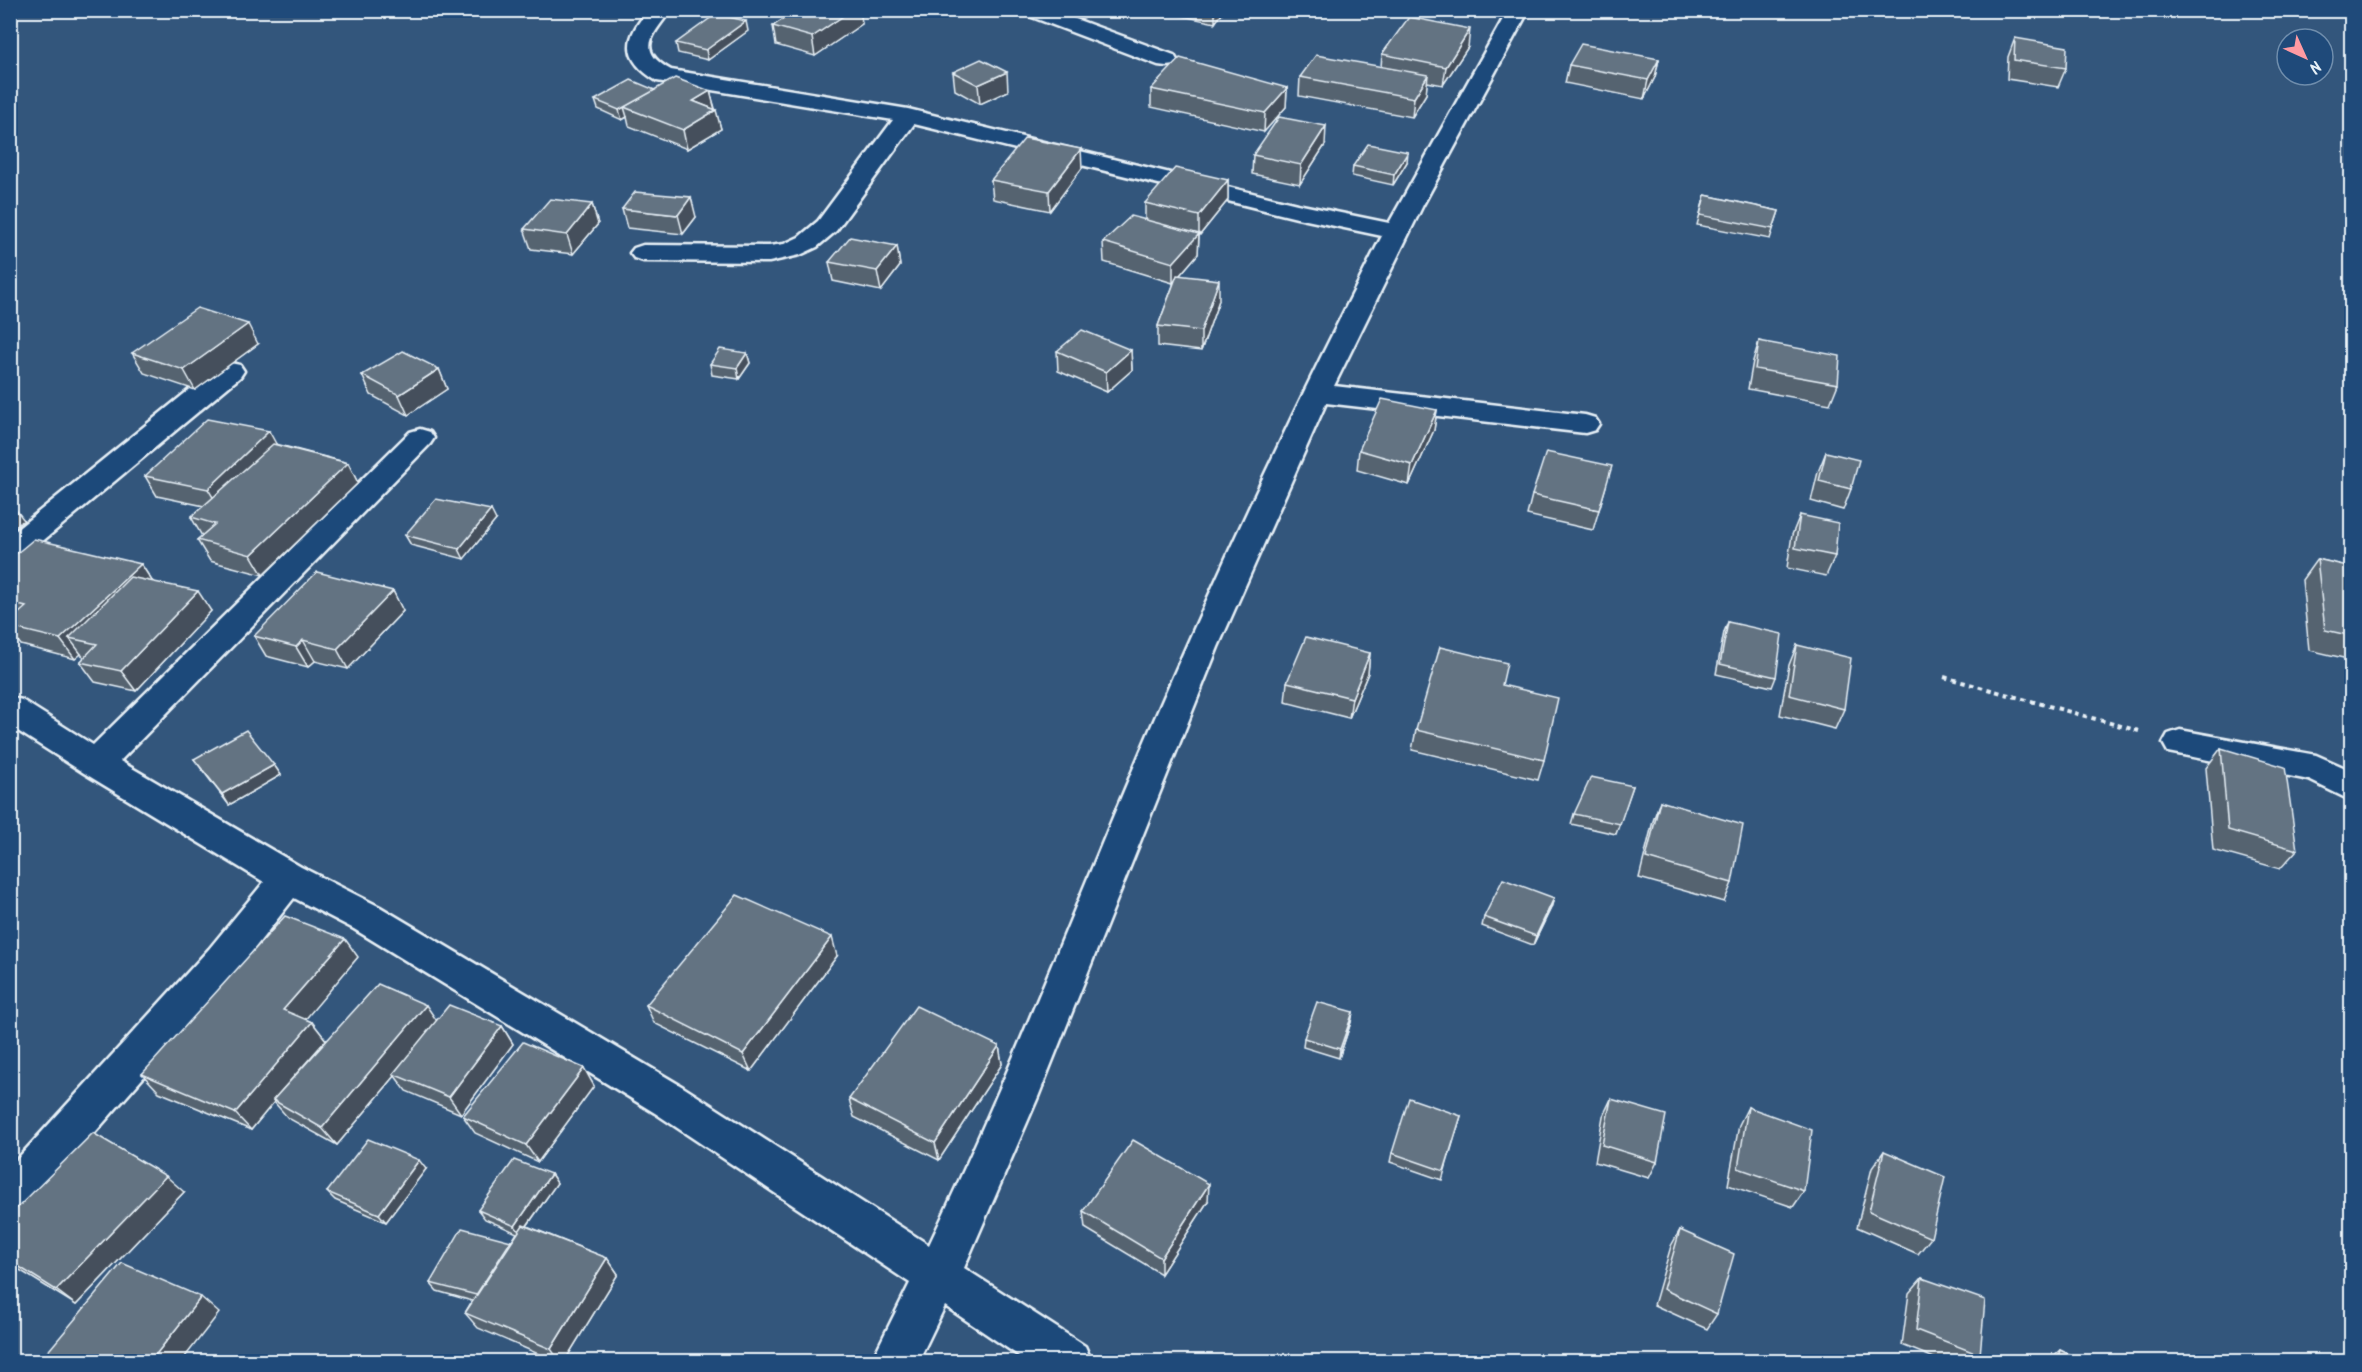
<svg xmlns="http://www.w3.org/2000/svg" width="2362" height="1372" font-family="Kalam,sans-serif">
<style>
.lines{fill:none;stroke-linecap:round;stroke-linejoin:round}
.street-casing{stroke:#e8f1f8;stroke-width:5}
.path{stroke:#e8f1f8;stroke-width:4;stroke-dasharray:4.5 4.5;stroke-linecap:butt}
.street{fill:#1f4a7a;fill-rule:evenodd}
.wall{fill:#556370;stroke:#e8f1f8;stroke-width:1.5}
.shaded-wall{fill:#45505b;stroke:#e8f1f8;stroke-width:1.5}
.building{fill:#637382;stroke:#e8f1f8;stroke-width:1.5}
</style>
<rect width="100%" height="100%" fill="#33567c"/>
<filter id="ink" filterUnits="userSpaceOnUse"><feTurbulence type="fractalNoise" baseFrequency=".0167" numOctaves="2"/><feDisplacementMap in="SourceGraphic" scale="12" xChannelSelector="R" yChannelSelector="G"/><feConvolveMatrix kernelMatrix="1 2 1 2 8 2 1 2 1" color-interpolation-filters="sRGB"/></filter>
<g filter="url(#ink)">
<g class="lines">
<defs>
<g id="street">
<path d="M649,10H671C653,35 635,50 671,70L908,109L1297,204L1389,223L1508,10H1529L1423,205L1334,386L1585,415L1595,418L1599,424L1595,430L1585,433L1326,403L1218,647L1038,1097L964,1268L1085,1346L1092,1362H1028L945,1306L918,1362H871L910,1283L655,1113L354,929L294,898L235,973L25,1212L10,1218V1167L209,949L264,882L84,773L10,726V697L22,700L93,745L410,432L420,429L430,432L434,438L430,444L120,761L301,867L380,907L683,1087L929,1245C1009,1078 1075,905 1148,734C1220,566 1298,399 1382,236L1297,218L914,124L836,231L817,247L800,255L769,262L643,261L634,258L630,253L634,248L643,245L769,246L784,244L799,237L818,221L893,120L657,81C623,61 622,39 649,10Z"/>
<path d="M1021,10H1051L1174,55L1177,60L1174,65L1166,66L1158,65L1024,14Z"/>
<path d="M230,363L240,365L244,371L240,377L21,559L10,562V535L220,365Z"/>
<path d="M2180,730L2316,755L2352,771V801L2309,780L2168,752L2163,743L2168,734Z"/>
</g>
</defs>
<use href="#street" class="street-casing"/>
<path class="path" d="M1944,677L2139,731"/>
<use href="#street" class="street"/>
</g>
<g class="wall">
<path d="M797,10H860L862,24L815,56L776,45L773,26Z"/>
<path d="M1173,10H1224L1215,23L1173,14Z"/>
<path d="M748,31L708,60L678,53L676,43Z"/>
<path d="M2015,38L2066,68L2058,87L2007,79L2008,57Z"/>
<path d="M1468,47L1443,85L1427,82L1426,94L1412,117L1299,96L1300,77L1381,67L1382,54Z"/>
<path d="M1659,59L1655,77L1644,99L1565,83L1569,65Z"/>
<path d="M953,72L1008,91L980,104L955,90Z"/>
<path d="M1287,88L1286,107L1264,132L1151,107V89Z"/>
<path d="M655,90L710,91L721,129L687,149L629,126L627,117L622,120L598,109L595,100Z"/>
<path d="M1325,145L1300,184L1252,174L1253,155Z"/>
<path d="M1407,162L1393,185L1352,176L1353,166Z"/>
<path d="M1082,168L1050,211L993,199L991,180Z"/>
<path d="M1228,180V200L1199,236L1198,254L1180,275L1219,300L1201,351L1158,346V326L1175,280L1173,283L1104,262L1103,242L1145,220V203Z"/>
<path d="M1705,195L1779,211L1770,239L1697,225Z"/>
<path d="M592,204L598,224L573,254L531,249L524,229Z"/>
<path d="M622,209L696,217L683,234L627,228Z"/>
<path d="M897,246L900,266L881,291L833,281L829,262Z"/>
<path d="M1759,341L1838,384L1830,404L1748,389L1753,361Z"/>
<path d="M258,344L195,390L144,373L132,353Z"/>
<path d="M1131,350L1132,370L1107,392L1058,371L1057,351Z"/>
<path d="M747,353L750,363L739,379L712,375L710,364Z"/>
<path d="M439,369L447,389L408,415L371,395L362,375Z"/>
<path d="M1437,410L1434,430L1409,485L1357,470L1359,450Z"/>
<path d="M276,444L348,463L358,483L263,575L210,561L197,540L202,536L191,517L204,506L157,496L145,476Z"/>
<path d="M1826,452L1851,489L1843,510L1811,501L1818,472Z"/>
<path d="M1606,486L1593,530L1527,515L1532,495Z"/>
<path d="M1800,515L1835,556L1826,576L1787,568L1792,535Z"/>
<path d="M496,520L464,559L411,545L405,535Z"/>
<path d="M10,559L141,564L152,581L211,611L136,691L95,682L80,662L84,658L81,654L75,659L21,645L10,631V621L12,620L10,619Z"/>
<path d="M2317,559L2352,567V660L2309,650L2302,580Z"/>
<path d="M393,591L403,611L348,669L315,661L308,667L266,656L254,636Z"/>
<path d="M1728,622L1776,677L1772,687L1716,674L1724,632Z"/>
<path d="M1797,645L1844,709L1835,729L1780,715L1789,665Z"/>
<path d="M1370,653L1368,673L1349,718L1285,702L1287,682Z"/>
<path d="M1502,685L1544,760L1538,780L1412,750L1416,730Z"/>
<path d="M2221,748L2297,850L2280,869L2213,850L2206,768Z"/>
<path d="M194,759L274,765L281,775L229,805Z"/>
<path d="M1633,786L1616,834L1571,824L1574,814Z"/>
<path d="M1660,801L1732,883L1724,902L1639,878L1653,821Z"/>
<path d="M1554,898L1551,908L1533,945L1482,926L1484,917Z"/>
<path d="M837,956L751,1071L654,1023L646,1005Z"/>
<path d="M358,957L305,1019L312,1022L326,1040L436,1020L502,1026L513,1044L461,1114L406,1091L395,1076L337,1145L288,1118L274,1102L251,1130L159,1092L142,1074Z"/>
<path d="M1353,1012L1351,1022L1339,1058L1303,1047L1304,1038Z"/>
<path d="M999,1046L1002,1064L939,1160L854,1117L849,1099Z"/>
<path d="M584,1068L594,1086L538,1162L475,1133L463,1116Z"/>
<path d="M1611,1099L1657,1162L1649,1178L1595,1162L1603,1116Z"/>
<path d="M1748,1107L1804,1191L1793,1207L1728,1185L1739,1125Z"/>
<path d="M1461,1116L1442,1180L1390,1162L1392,1153Z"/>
<path d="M1884,1151L1931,1238L1918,1254L1857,1227L1872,1168Z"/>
<path d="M426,1169L386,1222L335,1200L327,1192Z"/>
<path d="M551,1174L557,1183L527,1226L607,1258L618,1274L564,1362H557L478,1328L465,1313L472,1301L437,1291L430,1283L512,1241L517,1233L485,1219L478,1210Z"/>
<path d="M184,1192L76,1305L10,1264V1215Z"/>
<path d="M1208,1201L1161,1274L1085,1228L1083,1211Z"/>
<path d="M1680,1230L1717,1314L1707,1329L1654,1305L1671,1246Z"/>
<path d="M1922,1278L1980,1355L1974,1362H1944L1902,1345L1909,1293Z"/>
<path d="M2060,1350L2084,1362H2047Z"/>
</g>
<g class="shaded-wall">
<path d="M852,10H860L862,24L815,56L812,37Z"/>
<path d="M1215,10H1224L1215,23Z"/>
<path d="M746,21L748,31L708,60L706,50Z"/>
<path d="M1470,29L1468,47L1443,85L1446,67Z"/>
<path d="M1659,59L1655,77L1644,99L1648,80Z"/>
<path d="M1007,72L1008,91L980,104L978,85Z"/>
<path d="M1428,75L1426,94L1412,117L1414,98Z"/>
<path d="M1287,88L1286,107L1264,132L1265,113Z"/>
<path d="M655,90L624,107L627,117L622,120L619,110Z"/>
<path d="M710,91L715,110L693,101Z"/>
<path d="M716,110L721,129L687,149L683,130Z"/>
<path d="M1326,126L1325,145L1300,184L1301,165Z"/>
<path d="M1081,149L1082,168L1050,211L1049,191Z"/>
<path d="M1408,152L1407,162L1393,185L1394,175Z"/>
<path d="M1228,180V200L1199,236V216Z"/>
<path d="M691,197L696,217L683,234L678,215Z"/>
<path d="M592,204L598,224L573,254L567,235Z"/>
<path d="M1199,234L1198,254L1173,283V263Z"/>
<path d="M897,246L900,266L881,291L877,271Z"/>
<path d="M1219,280V300L1201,351V331Z"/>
<path d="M248,324L258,344L195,390L184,370Z"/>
<path d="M1131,350L1132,370L1107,392L1106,372Z"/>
<path d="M747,353L750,363L739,379L737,368Z"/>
<path d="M439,369L447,389L408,415L399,395Z"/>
<path d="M1437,410L1434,430L1409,485L1412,465Z"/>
<path d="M269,431L280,451L220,509L208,489Z"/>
<path d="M348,463L358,483L263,575L251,555Z"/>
<path d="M10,502L24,520L10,530Z"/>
<path d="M491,510L496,520L464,559L459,549Z"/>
<path d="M141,564L154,584L69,638L81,654L75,659L60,639Z"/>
<path d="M198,591L211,611L136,691L121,671Z"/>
<path d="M393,591L403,611L348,669L337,649Z"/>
<path d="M303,640L315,661L308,667L296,647Z"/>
<path d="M1370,653L1368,673L1349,718L1352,698Z"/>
<path d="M274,765L281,775L229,805L222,794Z"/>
<path d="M1554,898L1551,908L1533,945L1536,936Z"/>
<path d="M832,937L837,956L751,1071L743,1054Z"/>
<path d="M345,939L358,957L298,1028L283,1010Z"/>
<path d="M426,1005L439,1024L393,1074L395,1076L337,1145L322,1128Z"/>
<path d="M1353,1012L1351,1022L1339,1058L1340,1049Z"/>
<path d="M312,1022L326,1040L273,1100L274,1102L251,1130L235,1113Z"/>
<path d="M502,1026L513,1044L461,1114L449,1097Z"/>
<path d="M999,1046L1002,1064L939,1160L935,1143Z"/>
<path d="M584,1068L594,1086L538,1162L526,1145Z"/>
<path d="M419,1160L426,1169L386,1222L379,1214Z"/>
<path d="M551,1174L557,1183L521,1234L515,1226Z"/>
<path d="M166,1176L184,1192L76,1305L56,1290Z"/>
<path d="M1209,1184L1208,1201L1161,1274V1258Z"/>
<path d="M607,1258L618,1274L564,1362H560L551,1349Z"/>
<path d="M201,1297L219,1313L181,1362H150Z"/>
</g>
<g class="building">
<path d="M797,10H852L812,37L773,26Z"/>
<path d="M716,14L746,21L706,50L676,43Z"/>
<path d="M1409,17L1470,29L1446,67L1382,54Z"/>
<path d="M2015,38L2067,47L2066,68L2014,60Z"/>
<path d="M1581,44L1659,59L1648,80L1569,65Z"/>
<path d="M1316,55L1428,75L1414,98L1300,77Z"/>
<path d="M1180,58L1287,88L1265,113L1151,89Z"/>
<path d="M981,59L1007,72L978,85L953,72Z"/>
<path d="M675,78L710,91L693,101L716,110L683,130L624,107Z"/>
<path d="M631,80L655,90L619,110L595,100Z"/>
<path d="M1279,117L1326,126L1301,165L1253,155Z"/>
<path d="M1025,138L1081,149L1049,191L991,180Z"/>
<path d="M1368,144L1408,152L1394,175L1353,166Z"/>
<path d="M1175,168L1228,180L1199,216L1145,203Z"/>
<path d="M635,192L691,197L678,215L622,209Z"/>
<path d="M1705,195L1779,211L1773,229L1700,215Z"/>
<path d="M550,199L592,204L567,235L524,229Z"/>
<path d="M1131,216L1199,234L1173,263L1103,242Z"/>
<path d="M850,237L897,246L877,271L829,262Z"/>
<path d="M1177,275L1219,280L1201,331L1158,326Z"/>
<path d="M197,308L248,324L184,370L132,353Z"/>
<path d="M1082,330L1131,350L1106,372L1057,351Z"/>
<path d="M1759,341L1840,356L1838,384L1755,369Z"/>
<path d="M720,349L747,353L737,368L710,364Z"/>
<path d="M403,351L439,369L399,395L362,375Z"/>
<path d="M1382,399L1437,410L1412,465L1359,450Z"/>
<path d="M207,419L269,431L208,489L145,476Z"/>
<path d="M273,444L348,463L251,555L197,540L215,524L191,517Z"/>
<path d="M1546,452L1612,466L1599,510L1532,495Z"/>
<path d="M1826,452L1859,460L1851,489L1819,481Z"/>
<path d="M436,499L491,510L459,549L405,535Z"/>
<path d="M1800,515L1838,523L1835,556L1795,548Z"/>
<path d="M34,539L141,564L60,639L10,627V621L26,607L10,603V559Z"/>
<path d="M2317,559L2352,567V636L2325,630Z"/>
<path d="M317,572L393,591L337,649L303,640L296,647L254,636Z"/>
<path d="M130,577L198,591L121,671L80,662L97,644L69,638Z"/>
<path d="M1728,622L1782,634L1776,677L1720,664Z"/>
<path d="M1306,637L1370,653L1352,698L1287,682Z"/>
<path d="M1797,645L1851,658L1844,709L1789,695Z"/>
<path d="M1440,647L1507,663L1502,685L1558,698L1544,760L1416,730Z"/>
<path d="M246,730L274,765L222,794L194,759Z"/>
<path d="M2221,748L2285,767L2297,850L2228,830Z"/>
<path d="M1591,777L1633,786L1620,824L1574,814Z"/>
<path d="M1660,801L1743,825L1732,883L1646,858Z"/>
<path d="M1503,879L1554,898L1536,936L1484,917Z"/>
<path d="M737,895L832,937L743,1054L646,1005Z"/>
<path d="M285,916L345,939L283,1010L312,1022L235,1113L142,1074Z"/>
<path d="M378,984L426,1005L322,1128L273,1100Z"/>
<path d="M1317,1002L1353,1012L1340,1049L1304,1038Z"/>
<path d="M449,1005L502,1026L449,1097L393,1074Z"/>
<path d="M916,1006L999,1046L935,1143L849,1099Z"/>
<path d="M523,1042L584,1068L526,1145L463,1116Z"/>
<path d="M1409,1098L1461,1116L1444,1171L1392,1153Z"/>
<path d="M1611,1099L1666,1115L1657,1162L1602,1145Z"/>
<path d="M1748,1107L1812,1130L1804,1191L1738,1168Z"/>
<path d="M93,1133L166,1176L56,1290L10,1261V1215Z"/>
<path d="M368,1139L419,1160L379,1214L327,1192Z"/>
<path d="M1133,1140L1209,1184L1161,1258L1083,1211Z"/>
<path d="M1884,1151L1945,1177L1931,1238L1869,1211Z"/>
<path d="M514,1160L551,1174L515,1226L478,1210Z"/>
<path d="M523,1225L607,1258L551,1349L465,1313Z"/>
<path d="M462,1228L511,1241L476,1295L430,1283Z"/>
<path d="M1680,1230L1734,1254L1717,1314L1663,1289Z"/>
<path d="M122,1263L201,1297L150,1362H59L45,1355Z"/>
<path d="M1922,1278L1985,1300L1980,1355L1916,1330Z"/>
<path d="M2060,1350L2084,1362H2057Z"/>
</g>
</g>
<rect width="2362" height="1372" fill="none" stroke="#1f4a7a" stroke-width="36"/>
<rect x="18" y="18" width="2326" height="1336" fill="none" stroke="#e8f1f8" stroke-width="2" filter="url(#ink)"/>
<g transform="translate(2305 57) rotate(135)"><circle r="28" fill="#1f4a7a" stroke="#6f8dac" stroke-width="1.5"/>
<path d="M0-4.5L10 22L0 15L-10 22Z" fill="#ff9aa2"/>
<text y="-9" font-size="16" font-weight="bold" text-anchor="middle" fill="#e8f1f8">N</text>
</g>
</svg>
